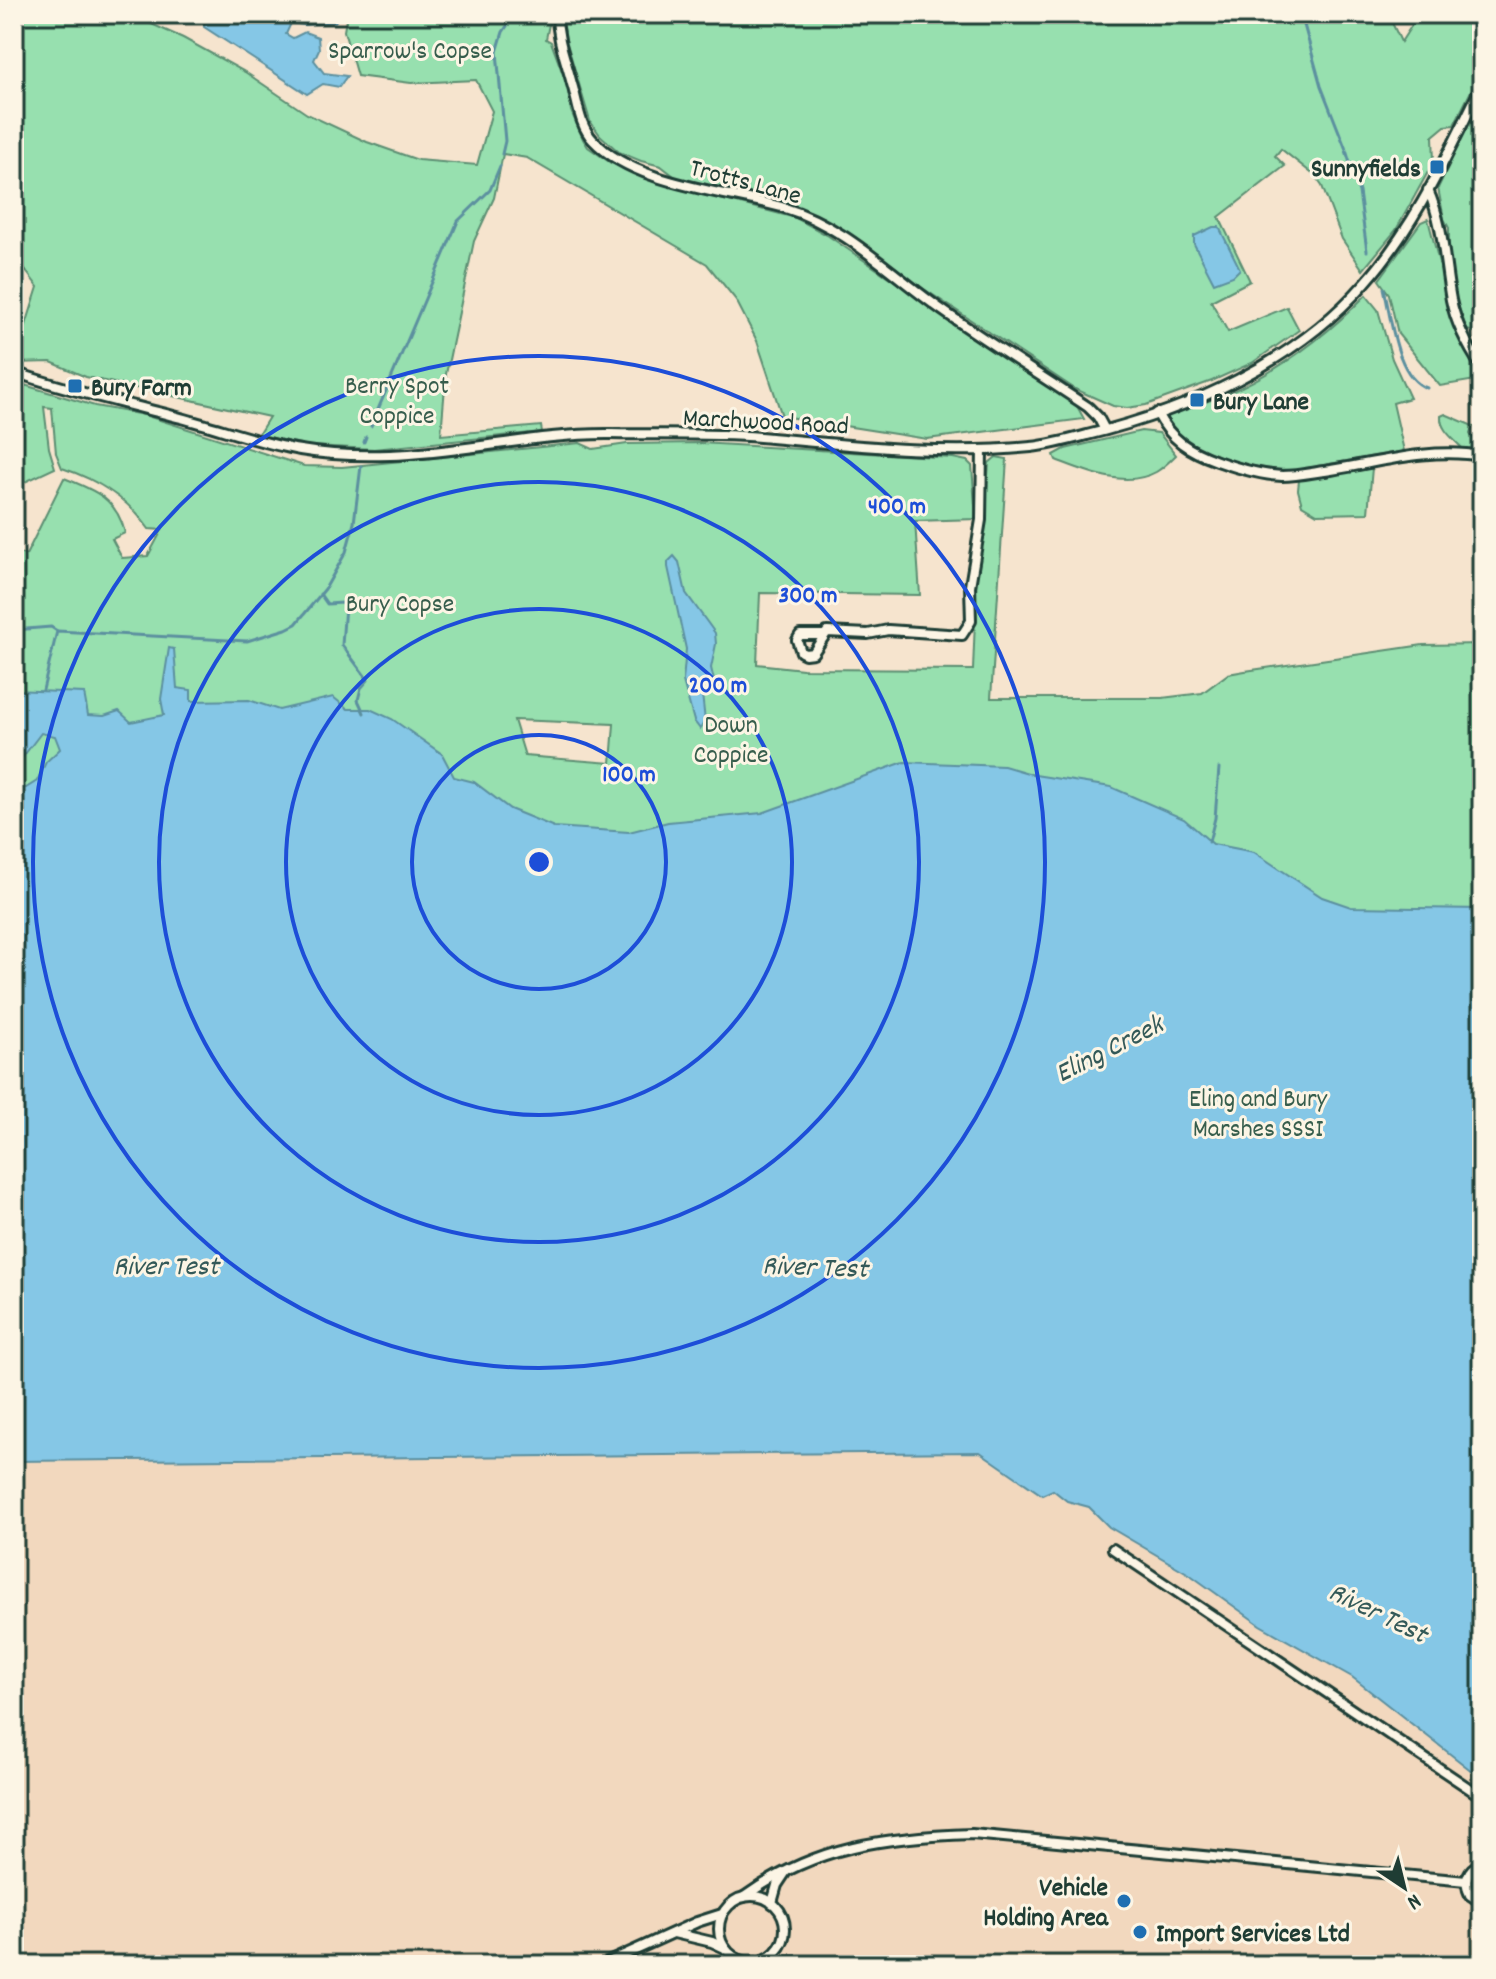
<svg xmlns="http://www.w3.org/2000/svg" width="1496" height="1979" font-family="Dekko,sans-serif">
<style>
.built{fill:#f2d8be}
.green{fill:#97e0af;stroke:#5b8e72;stroke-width:2;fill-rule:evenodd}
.water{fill:#85c7e6;stroke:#5c909f;stroke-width:2}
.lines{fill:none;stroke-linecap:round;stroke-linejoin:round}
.stream{stroke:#5c909f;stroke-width:3}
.minor-casing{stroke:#1f3d34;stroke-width:14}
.minor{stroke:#fcf5e5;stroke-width:8}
.ring{fill:none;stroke:#1d4ed8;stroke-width:4}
.poi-dot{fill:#1f6fb2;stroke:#fcf5e5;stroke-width:3}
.labels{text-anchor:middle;stroke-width:6;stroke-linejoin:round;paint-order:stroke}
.park-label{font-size:26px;fill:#375e4d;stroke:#fcf5e5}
.poi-label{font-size:26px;font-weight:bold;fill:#1f3d34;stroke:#fcf5e5;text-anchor:start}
.street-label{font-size:26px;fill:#1f3d34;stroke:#fcf5e5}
.water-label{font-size:28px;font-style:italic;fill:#335958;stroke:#fcf5e5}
.centre{fill:#1d4ed8;stroke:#fcf5e5;stroke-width:4}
.ring-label{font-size:24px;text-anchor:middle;font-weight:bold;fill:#1d4ed8;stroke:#fcf5e5;stroke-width:6;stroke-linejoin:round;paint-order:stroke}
</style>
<rect width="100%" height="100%" fill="#f6e4ce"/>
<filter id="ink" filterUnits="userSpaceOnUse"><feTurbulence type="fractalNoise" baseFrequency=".0125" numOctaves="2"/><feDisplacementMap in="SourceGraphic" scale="16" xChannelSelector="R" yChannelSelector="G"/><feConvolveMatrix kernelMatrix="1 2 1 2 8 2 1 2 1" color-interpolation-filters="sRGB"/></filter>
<g filter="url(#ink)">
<path class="built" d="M980,1452L1042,1494L1053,1490L1067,1501L1089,1507L1109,1527L1189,1574L1260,1625L1352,1677L1482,1779V1965H14V1461Z"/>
<g class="green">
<path d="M14,14H129L183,38L245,72L307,114L367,142L418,160L477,165L492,111L476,80L411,83L357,76L344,31L347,14H551L546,39L551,42L567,85L571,111L583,139L588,147L611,163L674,187L796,218L827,235L1077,406L1084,419L927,439L782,416L757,341L736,300L707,264L527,158L503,154L494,198L474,241L446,374L441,435L541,426L542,432L374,449L310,446L258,435L269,417L86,377L51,362L14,363L38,287L25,270L14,307Z"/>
<path d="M562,14H1388L1401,42L1419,14H1482V69L1454,125L1445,126L1433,136L1434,161L1396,230L1363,270L1342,239L1322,186L1315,176L1281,149L1275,156L1285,166L1219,217L1250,281L1211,301L1228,332L1287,307L1299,330L1252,363L1212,381L1146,405L1127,408L1113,406L1075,389L924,289L824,218L802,209L678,179L661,166L641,161L619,152L600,135L590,121L566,40Z"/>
<path d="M1482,96V334L1467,330L1456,300L1449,258V228L1444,219L1438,188Z"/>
<path d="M1428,219L1449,302L1474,361L1482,372V379L1440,386L1398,334L1389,294L1379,280L1421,222Z"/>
<path d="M1366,295L1378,310L1392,359L1410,398L1393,403L1404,451L1295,470C1247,471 1201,454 1164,423L1166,416C1184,407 1206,403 1224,395C1278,372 1326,336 1366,295Z"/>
<path d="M14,382L95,406L144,415L304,466L342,467L580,443L593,449L627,444L700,443L953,458L967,461L972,466L976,519L915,521L920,595L760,593L757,664L803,669L973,670L977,570L984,526L989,463L996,457L1007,459L991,698H1162L1202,693L1228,674L1245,671L1423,645L1482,644V1627L14,895V552L26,555L64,478C95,490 117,499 125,533L112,539L122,558L148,556L162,530L149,529C127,498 98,480 62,468L56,453L52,408L44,407L49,448L55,468L25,482L14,478ZM514,720L614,724L611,763L525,756Z"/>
<path d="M1445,414L1473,426L1470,434L1482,450L1463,449C1454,439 1440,430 1441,416Z"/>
<path d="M1141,431L1159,433L1176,455C1170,461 1163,468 1156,472C1125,489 1085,471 1056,460L1054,455L1065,449Z"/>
<path d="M1372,468L1368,513L1317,514L1302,505L1298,490L1299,480Z"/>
</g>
<g class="water">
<path d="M205,14H340L335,22L304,25L291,23L286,34L293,38L305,32L318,37L319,49L314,60L324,73L347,76L339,87L323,84L307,94L204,27Z"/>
<path d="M1213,227H1219L1240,269L1233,276L1214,283L1194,244V236Z"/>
<path d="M674,556L679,562L686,593L715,633L716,644L711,668L716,689L712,691L707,686L702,694L705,721L700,729L694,721L683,681L686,649L668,567V562Z"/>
<path d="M169,648L174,649L177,688L191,690V701L249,700L279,710L333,697L348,709H370L392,719L442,754L454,777L474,782L510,809L554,827L629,832L668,822L762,813L904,762L1004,766L1035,775L1111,787L1184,819L1213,844L1254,852L1322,897L1351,907L1482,909V1779L1352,1677L1260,1625L1189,1574L1109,1527L1089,1507L1067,1501L1053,1490L1042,1495L980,1452L14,1461V786L26,788L37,781L46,762L60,749L55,736L41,733L22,758L14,761V690L84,693L88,715L104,716L119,711L131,722L164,715L161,699Z"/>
</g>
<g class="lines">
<g class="stream">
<path d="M1301,14L1321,86L1345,147L1359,192L1367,251"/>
<path d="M502,154L505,141L497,52L503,32L515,14"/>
<path d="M1384,288C1391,317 1396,378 1427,388"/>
<path d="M371,426L458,221L490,190L500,166"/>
<path d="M364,442L366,437"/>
<path d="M320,594L327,604L343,603L345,606L342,645L368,680L361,688L358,700L364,713"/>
<path d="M14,630L51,627L57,631"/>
<path d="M43,690L57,631L247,641L286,629L296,624L325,589L346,552L354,523L361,466"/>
<path d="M1209,842L1215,818L1219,768"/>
</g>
<defs>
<g id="minor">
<path d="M557,14C557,40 566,60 572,84C578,103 579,125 593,140C636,186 728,191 785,208C845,226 892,275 942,310C990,344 1040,375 1088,407L1098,417L1105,430"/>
<path d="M1428,190C1444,226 1444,262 1451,300C1456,325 1468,347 1482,368"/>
<path d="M14,372C69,391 125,403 181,418C220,428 259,443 300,450C329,455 361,456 390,455C464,453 538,433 611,434C661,435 711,433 760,437C849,445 941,456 1031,447C1050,445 1069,440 1087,435C1189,410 1295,363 1365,283C1416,226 1448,153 1482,85"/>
<path d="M1157,413C1171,440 1189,451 1217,461C1237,468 1260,475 1282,476C1298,476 1315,472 1331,470C1380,462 1432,447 1482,456"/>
<path d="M823,635H800L797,640L801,652L805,654L813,653L827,632L868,634L888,630L962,635L971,621L970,586L981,520L982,450"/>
<path d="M1113,1549L1482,1797"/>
<path d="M1482,1863C1467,1869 1463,1881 1470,1895L1482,1903"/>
<circle cx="752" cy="1929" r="33"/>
<path d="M744,1897C815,1845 887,1837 972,1834L1466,1881"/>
<path d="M772,1903L777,1885L785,1873"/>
<path d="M674,1933L712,1942L725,1948"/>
<path d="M602,1965L697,1922L722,1914"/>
</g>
</defs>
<use href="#minor" class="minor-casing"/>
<use href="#minor" class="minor"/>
</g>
</g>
<g class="ring">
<circle cx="539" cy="862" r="127"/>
<circle cx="539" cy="862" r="253"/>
<circle cx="539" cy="862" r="380"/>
<circle cx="539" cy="862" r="506"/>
</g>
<g class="poi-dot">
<rect x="1429" y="159" width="16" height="16" rx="4"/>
<rect x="67" y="378" width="16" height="16" rx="4"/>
<rect x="1189" y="392" width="16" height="16" rx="4"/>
<circle cx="1124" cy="1901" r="8"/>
<circle cx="1140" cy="1932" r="8"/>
</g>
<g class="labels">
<g class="park-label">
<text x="410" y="58">Sparrow's Copse</text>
<text x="397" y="393">Berry Spot<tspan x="397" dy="30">Coppice</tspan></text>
<text x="400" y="611">Bury Copse</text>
<text x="731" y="732">Down<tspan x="731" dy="30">Coppice</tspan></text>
<text x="1258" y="1106">Eling and Bury<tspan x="1258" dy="30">Marshes SSSI</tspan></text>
</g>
<g class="poi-label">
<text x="1421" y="176" text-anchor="end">Sunnyfields</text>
<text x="91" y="395">Bury Farm</text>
<text x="1213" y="409">Bury Lane</text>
<text x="1108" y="1895" text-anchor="end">Vehicle<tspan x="1108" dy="30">Holding Area</tspan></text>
<text x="1156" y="1941">Import Services Ltd</text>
</g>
<g class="street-label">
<text transform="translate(746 180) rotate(15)" y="9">Trotts Lane</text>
<text transform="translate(766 420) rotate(3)" y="9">Marchwood Road</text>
</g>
<g class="water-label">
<text transform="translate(1108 1047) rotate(-27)" y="10">Eling Creek</text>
<text x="166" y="1274">River Test</text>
<text transform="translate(815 1265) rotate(2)" y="10">River Test</text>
<text transform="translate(1379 1611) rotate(26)" y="10">River Test</text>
</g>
</g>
<circle cx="539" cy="862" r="12" class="centre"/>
<g class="ring-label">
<text x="897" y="513">400 m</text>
<text x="808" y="602">300 m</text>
<text x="718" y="692">200 m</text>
<text x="629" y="781">100 m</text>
</g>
<rect width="1496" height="1979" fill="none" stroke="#fcf5e5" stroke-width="48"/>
<rect x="24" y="24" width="1448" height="1931" fill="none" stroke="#1f3d34" stroke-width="3" filter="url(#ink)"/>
<g transform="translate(1404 1887) rotate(145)" stroke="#fcf5e5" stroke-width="6" paint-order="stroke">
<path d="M0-6L14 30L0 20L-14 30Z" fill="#1f3d34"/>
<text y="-12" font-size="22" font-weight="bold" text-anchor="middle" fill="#1f3d34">N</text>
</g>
</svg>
